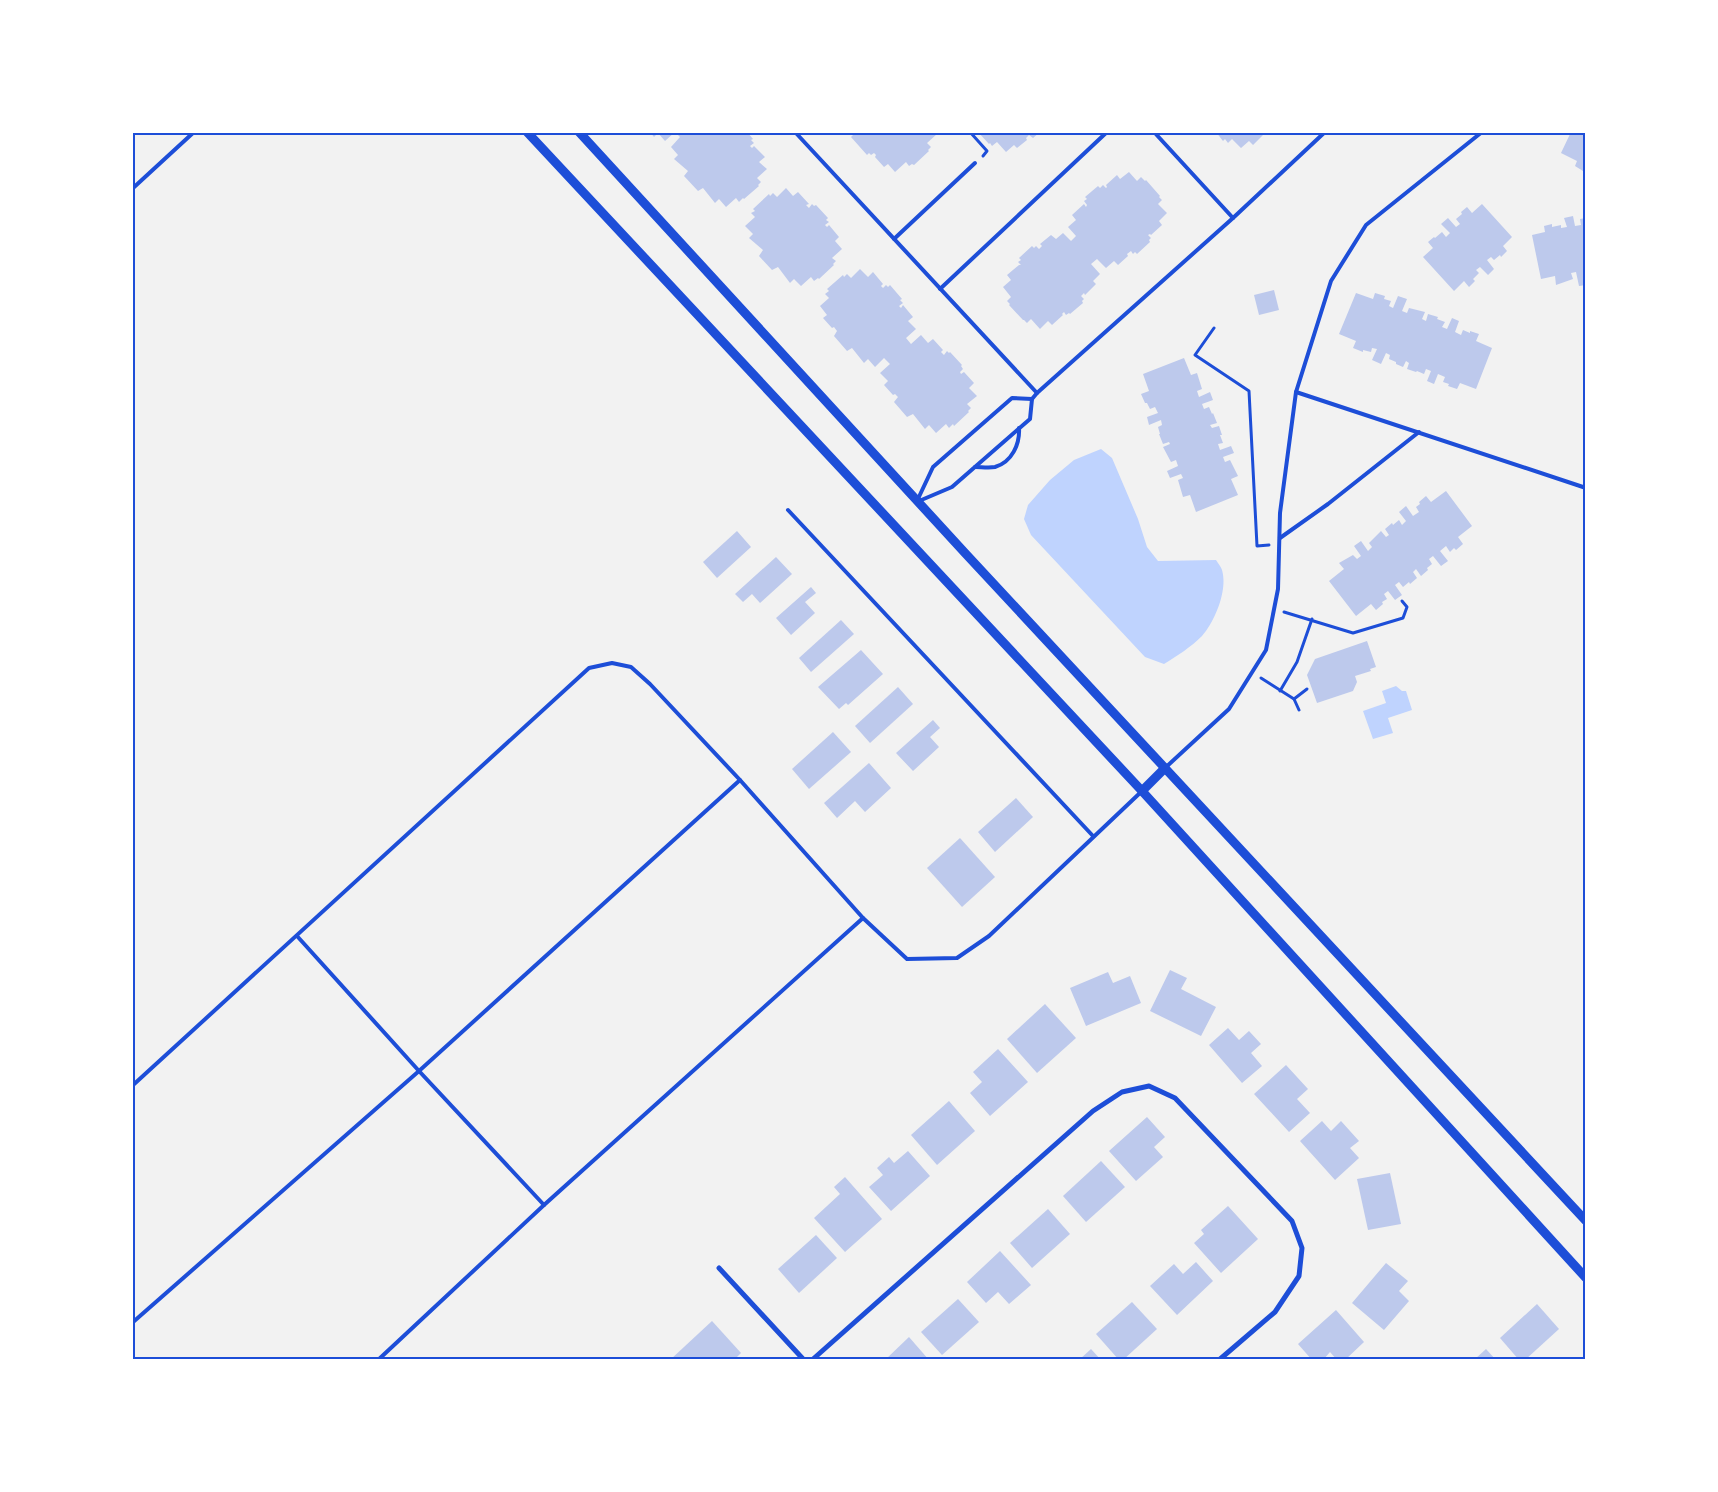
<svg xmlns="http://www.w3.org/2000/svg" width="1718" height="1492" font-family="'Zilla Slab',serif">
<style>
.water{fill:#bfd3fe}
.building{fill:#bdc9ec}
.lines{fill:none;stroke-linecap:round;stroke-linejoin:round}
.path{stroke:#1d4ed8;stroke-width:3}
.service{stroke:#1d4ed8;stroke-width:4}
.minor{stroke:#1d4ed8;stroke-width:5}
.tertiary{stroke:#1d4ed8;stroke-width:9}
.neatline{fill:none;stroke:#1d4ed8;stroke-width:2}
</style>
<rect width="100%" height="100%" fill="#f2f2f2"/>
<g class="water">
<path d="M1101,449L1112,458L1138,519L1147,547L1158,561L1216,560C1218,563 1221,567 1222,570C1228,590 1215,621 1202,636C1191,647 1177,656 1164,664L1145,657L1031,535L1024,519L1028,505L1050,480L1074,460Z"/>
<path d="M1396,686L1402,691H1406L1412,710L1388,718L1393,733L1373,739L1363,711L1386,703L1382,691Z"/>
</g>
<g class="building">
<path d="M650,132H675L665,141L658,133L654,137Z"/>
<path d="M675,132H747L753,139L751,140L754,143L750,146L752,148L754,146L765,157L759,162L767,169L757,178L761,182L758,185L759,186L744,199L743,198L739,202L736,198L726,207L719,199L715,203L703,188L698,191L684,176L688,171L674,159L678,155L671,147L680,137Z"/>
<path d="M851,132H935L937,134L927,143L931,147L928,150L929,151L914,165L912,164L909,166L906,162L895,172L888,164L884,167L875,157L876,155L874,153L871,155L869,153L867,155L851,137L853,135Z"/>
<path d="M978,132H1040L1033,138L1029,135L1026,138L1027,140L1017,148L1014,145L1006,152L997,142L992,146L990,143L989,144Z"/>
<path d="M1216,132H1263L1262,134L1263,135L1253,145L1249,141L1241,148L1232,139L1228,143L1225,139L1223,141Z"/>
<path d="M1571,132H1586V170L1583,171L1575,166L1577,161L1561,153Z"/>
<path d="M1129,172L1137,181L1141,177L1145,181L1146,180L1160,196L1159,197L1162,200L1158,204L1167,213L1159,221L1162,225L1151,235L1150,234L1148,235L1151,238L1149,240L1150,242L1137,254L1135,252L1133,254L1131,251L1127,254L1128,256L1118,265L1114,261L1106,268L1097,259L1091,264L1100,274L1093,281L1096,284L1085,295L1084,293L1081,296L1084,299L1082,301L1083,303L1070,314L1069,313L1066,315L1064,312L1062,314L1063,315L1052,325L1048,321L1040,329L1031,319L1027,323L1024,320H1023L1009,305L1010,304L1007,301L1011,297L1003,287L1011,280L1007,275L1019,265H1021L1018,262L1021,260L1019,258L1032,246L1034,248L1036,246L1039,249L1042,246L1040,244L1051,235L1056,239L1063,233L1071,241L1076,236L1068,227L1076,220L1072,215L1084,204L1086,207L1087,205L1084,201L1087,199L1085,197L1098,186L1100,188L1103,185L1106,188L1107,187L1106,185L1117,175L1120,179Z"/>
<path d="M786,188L793,196L798,192L809,204L806,205L809,208L812,204L814,206L816,205L828,218L826,220L829,222L825,225L827,227L829,225L839,237L835,241L842,249L832,258L836,261L833,264L834,265L819,279L818,278L814,281L811,277L801,286L794,279L790,283L778,267L772,270L759,256L763,250L749,238L753,234L745,226L755,217L751,213L755,211L753,209L769,194L770,196L773,193L777,197Z"/>
<path d="M1482,204L1512,237L1503,246L1507,251L1501,257L1500,255L1494,260L1491,257L1487,260L1494,269L1488,275L1480,267L1476,270L1479,273L1473,279L1475,281L1469,287L1464,281L1454,291L1423,257L1433,248L1428,242L1434,237L1435,238L1442,232L1446,237L1450,233L1441,224L1448,218L1456,227L1460,224L1456,219L1462,214L1461,212L1467,207L1472,213Z"/>
<path d="M1573,216L1575,226L1581,225L1580,219L1586,218V285L1579,286L1576,272L1571,273L1573,279L1556,285L1555,276L1541,279L1532,235L1545,232L1544,226L1552,224V227L1561,225V228L1567,227L1564,218Z"/>
<path d="M860,269L868,277L873,272L883,284L881,286L883,288L886,285L888,287L890,285L902,299L900,300L903,303L899,306L901,308L903,305L913,317L908,321L916,329L906,338L911,344L921,335L928,343L933,339L943,350L941,352L944,355L947,351L949,353L950,352L962,365L961,366L963,369L960,372L961,374L964,372L974,383L969,388L977,396L967,404L971,408L968,411L969,412L954,426L953,424L949,428L946,424L936,433L929,425L925,429L913,414L907,417L894,402L898,397L895,394L893,395L884,385L888,381L880,373L890,364L884,358L875,367L868,359L864,363L852,348L847,351L834,336L837,331L834,327L832,328L823,318L827,315L820,306L829,298L825,294L829,291L827,289L843,275L844,277L847,274L851,278Z"/>
<path d="M1274,290L1279,310L1259,315L1254,295Z"/>
<path d="M1356,293L1373,299L1375,293L1385,296L1384,299L1391,301L1389,306L1393,308L1398,296L1407,299L1402,311L1407,313L1409,308L1425,312L1422,319L1426,321L1428,314L1438,317L1437,319L1445,322L1442,327L1447,329L1452,318L1459,321L1455,332L1461,335L1463,330L1470,333V331L1479,334L1476,341L1492,348L1476,389L1460,383L1457,389L1448,386L1449,384L1443,382L1445,377L1438,374L1434,384L1427,381L1431,371L1426,369L1424,374L1417,371L1416,372L1407,369L1409,363L1406,361L1403,367L1396,364V362L1389,359L1390,355L1386,353L1381,364L1372,360L1377,349L1372,348L1371,352L1363,350V352L1353,348L1356,341L1339,334Z"/>
<path d="M1184,358L1191,375L1197,373L1202,389L1197,391L1199,397L1210,392L1213,400L1202,404L1204,409L1209,407L1212,414L1213,413L1217,423L1210,425L1212,428L1219,426L1222,435H1220L1223,443L1218,444L1220,450L1231,446L1234,453L1223,457L1225,462L1230,460L1238,476L1231,479L1238,495L1196,512L1190,495L1183,497L1178,480L1183,478L1181,474L1170,478L1167,471L1178,466L1176,460L1171,462L1163,447L1170,444L1169,442L1163,444L1159,434H1160L1158,427L1162,425L1161,420L1149,425L1147,417L1158,413L1155,407L1150,409L1147,403H1145L1141,394L1149,391L1143,374Z"/>
<path d="M1446,491L1472,526L1458,537L1463,544L1456,550L1454,548L1450,552L1446,546L1440,551L1448,561L1441,566L1433,556L1429,559L1432,564L1427,568L1428,570L1421,576L1416,569L1413,572L1417,578L1410,584L1409,582L1403,587L1399,582L1395,585L1402,595L1395,600L1388,591L1384,594L1387,599L1382,602L1383,604L1376,610L1371,604L1356,616L1329,581L1344,569L1339,563L1353,555L1357,559L1361,556L1354,546L1361,541L1368,551L1372,547L1369,543L1381,531L1386,537L1389,535L1385,529L1392,523L1393,525L1399,520L1402,525L1406,521L1399,512L1406,506L1413,516L1419,512L1416,507L1420,504L1419,502L1426,496L1431,502Z"/>
<path d="M737,531L751,547L717,578L703,562Z"/>
<path d="M776,557L792,574L760,603L752,594L743,602L735,594Z"/>
<path d="M811,587L816,593L805,602L815,613L791,635L776,618Z"/>
<path d="M841,620L854,634L811,672L799,658Z"/>
<path d="M1367,641L1376,667L1370,669L1371,671L1355,676L1357,682L1353,691L1317,703L1307,675L1315,659Z"/>
<path d="M861,650L883,674L848,705L846,703L839,709L818,687Z"/>
<path d="M898,687L913,704L870,743L855,726Z"/>
<path d="M933,720L940,728L930,737L939,747L913,771L896,753Z"/>
<path d="M833,732L851,752L809,789L792,769Z"/>
<path d="M869,763L891,788L865,812L855,801L837,818L824,803Z"/>
<path d="M1016,798L1033,817L995,852L978,832Z"/>
<path d="M960,838L995,877L962,907L927,868Z"/>
<path d="M1170,970L1187,978L1181,989L1216,1007L1201,1036L1150,1011Z"/>
<path d="M1108,972L1113,983L1130,976L1141,1003L1086,1026L1070,988Z"/>
<path d="M1045,1004L1076,1038L1037,1073L1007,1039Z"/>
<path d="M1228,1028L1239,1040L1249,1031L1261,1044L1251,1053L1262,1066L1242,1083L1209,1045Z"/>
<path d="M998,1049L1028,1082L990,1116L970,1093L982,1082L973,1072Z"/>
<path d="M1286,1065L1308,1089L1297,1099L1310,1113L1289,1132L1254,1094Z"/>
<path d="M949,1101L975,1131L937,1165L911,1135Z"/>
<path d="M1147,1117L1165,1137L1154,1147L1163,1157L1136,1181L1109,1151Z"/>
<path d="M1322,1121L1331,1131L1341,1121L1359,1141L1350,1148L1359,1158L1335,1180L1300,1141Z"/>
<path d="M908,1151L930,1176L891,1211L869,1187L883,1175L877,1168L889,1157L894,1163Z"/>
<path d="M1101,1161L1125,1187L1086,1222L1063,1196Z"/>
<path d="M1390,1173L1401,1224L1368,1230L1357,1179Z"/>
<path d="M845,1177L882,1219L845,1252L814,1218L840,1194L834,1187Z"/>
<path d="M1228,1206L1258,1239L1221,1273L1194,1243L1204,1234L1201,1230Z"/>
<path d="M1048,1209L1070,1234L1032,1268L1010,1243Z"/>
<path d="M816,1235L837,1258L799,1293L778,1269Z"/>
<path d="M1000,1251L1031,1285L1009,1304L998,1292L986,1303L967,1282Z"/>
<path d="M1196,1262L1213,1281L1177,1315L1150,1286L1174,1264L1183,1274Z"/>
<path d="M1386,1263L1408,1281L1399,1291L1409,1301L1384,1330L1352,1303Z"/>
<path d="M958,1299L979,1322L942,1355L921,1332Z"/>
<path d="M1132,1302L1157,1329L1123,1360H1119L1096,1334Z"/>
<path d="M1537,1304L1559,1329L1525,1360H1519L1500,1338Z"/>
<path d="M1336,1310L1364,1342L1345,1360H1337L1330,1352L1323,1360H1312L1298,1344Z"/>
<path d="M712,1321L741,1353L734,1360H670Z"/>
<path d="M909,1337L929,1360H885Z"/>
<path d="M1091,1349L1101,1360H1079Z"/>
<path d="M1486,1349L1496,1360H1474Z"/>
</g>
<g class="lines">
<g class="path">
<path d="M970,132L987,151L983,156"/>
<path d="M1214,328L1195,355L1249,391L1257,546L1269,545"/>
<path d="M1284,612L1353,633L1403,618L1407,607L1402,601"/>
<path d="M1261,678L1294,699L1299,710"/>
<path d="M1280,691L1297,662L1312,619"/>
<path d="M1294,699L1307,689"/>
</g>
<g class="service">
<path d="M795,132L1037,393L1233,218L1325,132"/>
<path d="M1154,132L1233,218"/>
<path d="M132,189L194,132"/>
<path d="M894,239L975,163"/>
<path d="M940,289L1107,132"/>
<path d="M1296,392L1586,488"/>
<path d="M975,467C981,467 989,468 995,467C1012,462 1020,444 1019,428"/>
<path d="M917,501L933,467L1012,398L1032,399"/>
<path d="M919,501L952,487L1030,419L1032,399L1037,393"/>
<path d="M788,510L1093,836"/>
<path d="M1280,538L1328,504L1419,432"/>
<path d="M1165,768L1229,709L1266,650L1278,589L1280,513L1296,392L1331,281L1366,225L1482,132"/>
<path d="M297,936L419,1071L544,1205"/>
<path d="M132,1086L589,668L612,663L631,667L650,684L740,780L863,918L907,959L957,958L989,936L1141,792"/>
<path d="M132,1323L419,1071L740,780"/>
<path d="M378,1360L544,1205L863,918"/>
</g>
<g class="minor">
<path d="M719,1268L804,1360"/>
<path d="M812,1360L1093,1111L1122,1092L1149,1086L1175,1098L1292,1221L1302,1248L1299,1276L1275,1312L1219,1360"/>
</g>
<g class="tertiary">
<path d="M527,132L1142,791L1586,1278"/>
<path d="M579,132L965,553L1586,1221"/>
<path d="M1142,791L1165,768"/>
</g>
</g>
<rect width="1718" height="1492" fill="none" stroke="#ffffff" stroke-width="268"/>
<rect x="134" y="134" width="1450" height="1224" class="neatline"/>
</svg>
